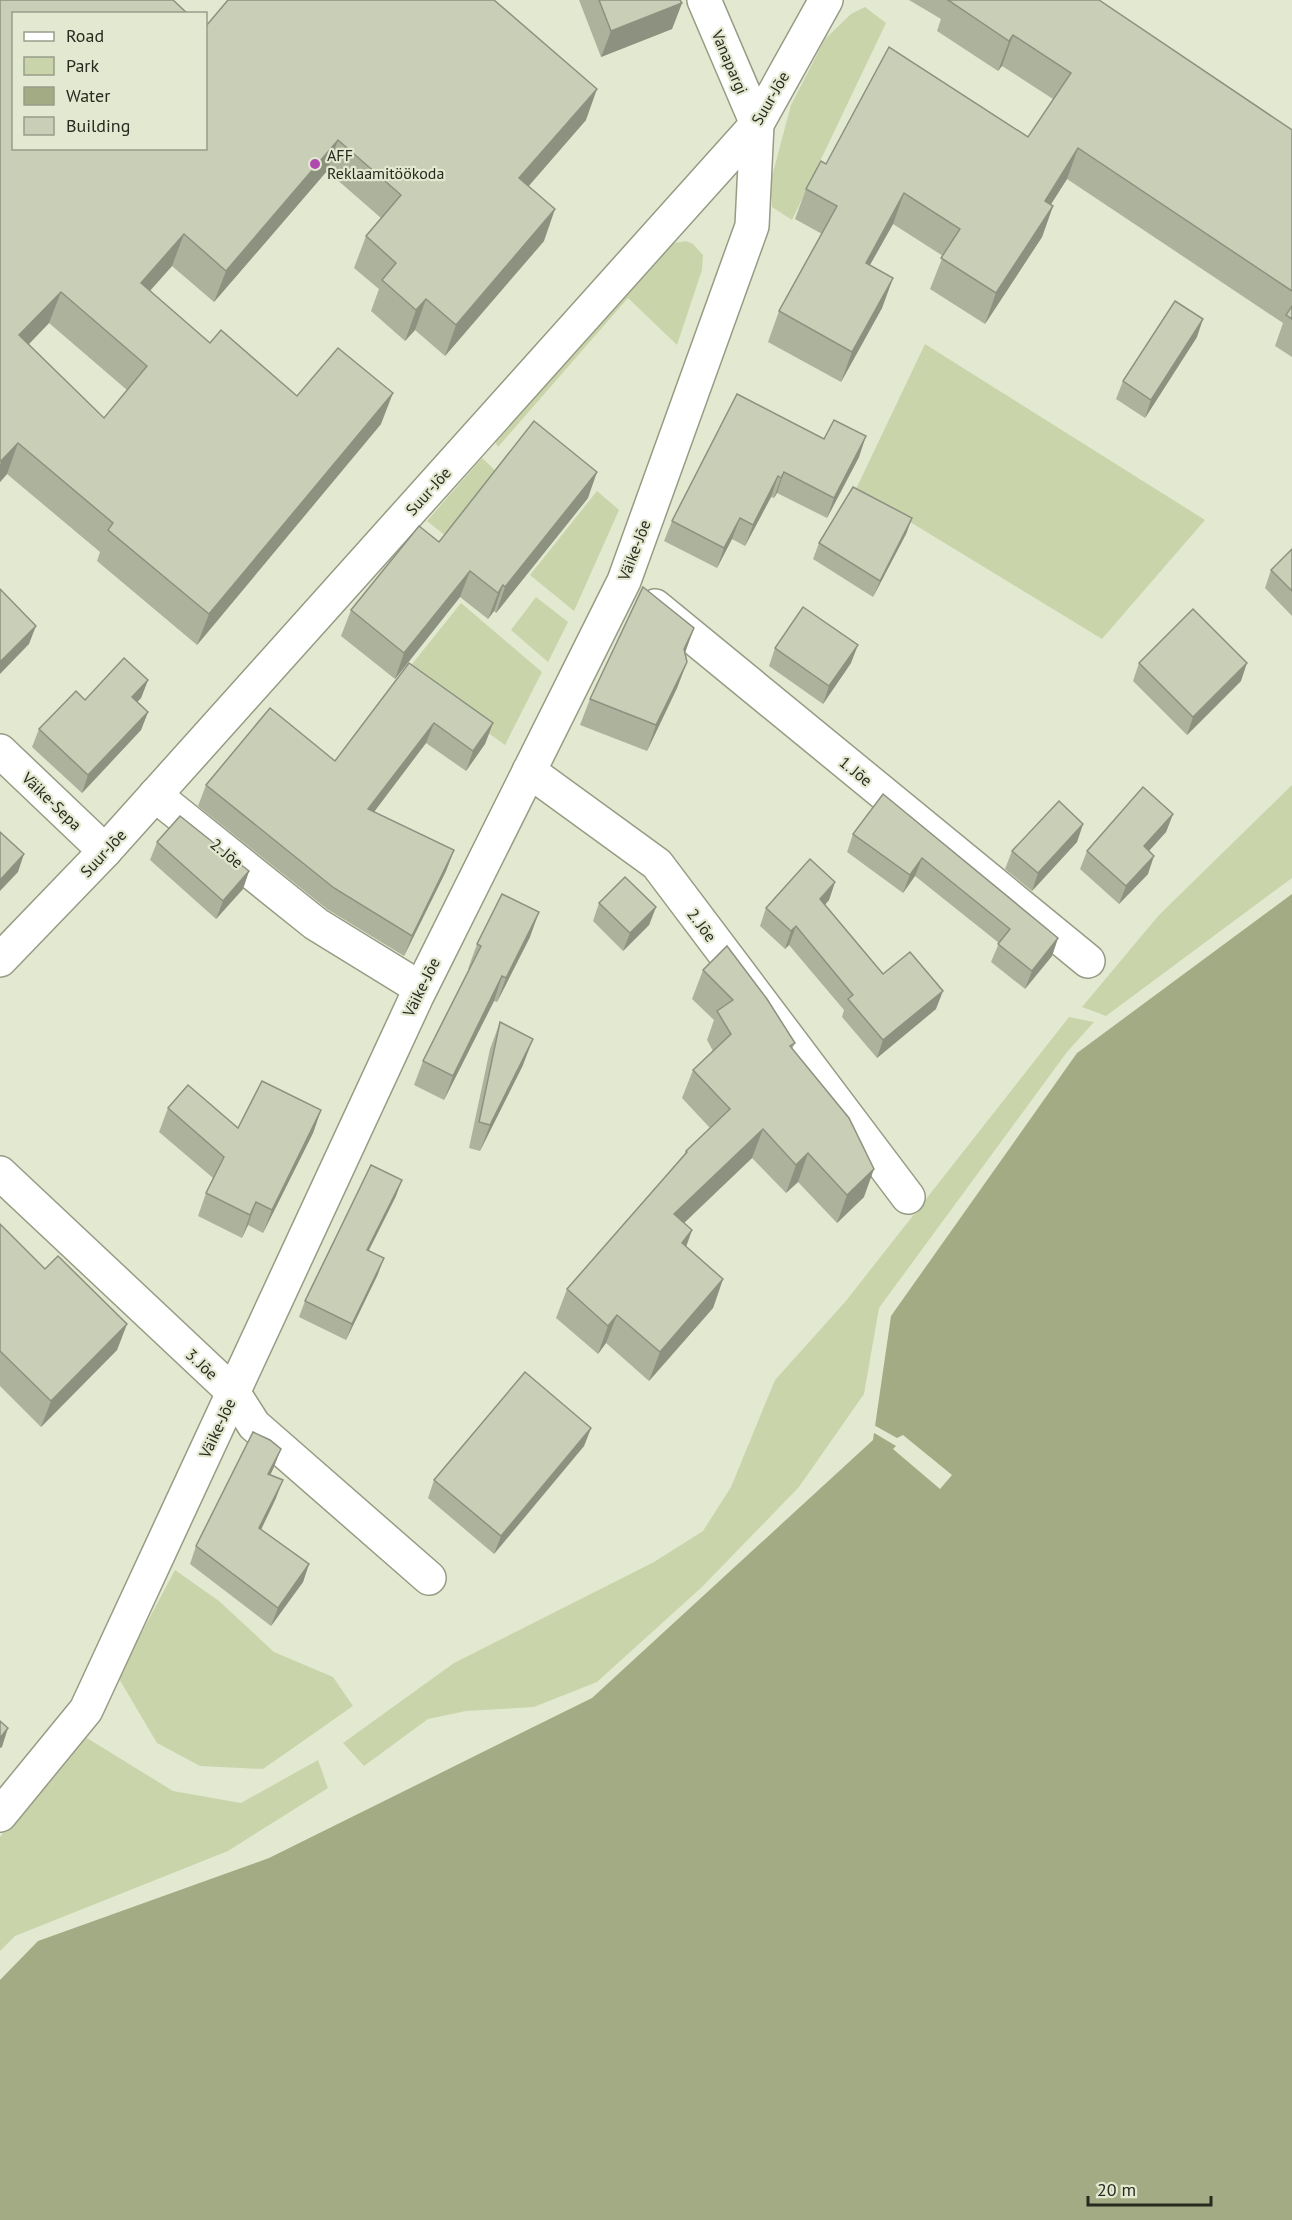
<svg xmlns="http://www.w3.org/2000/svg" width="1292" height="2220" font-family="'PT Sans',sans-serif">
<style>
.green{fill:#cad4ab}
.water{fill:#a2ab83}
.pier{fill:#e3e9d0}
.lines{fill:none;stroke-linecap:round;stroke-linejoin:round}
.minor-casing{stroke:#969c84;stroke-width:36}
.minor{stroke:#fff;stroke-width:33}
.wall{fill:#adb29d;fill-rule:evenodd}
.shaded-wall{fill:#8d9180}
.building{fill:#c9cfb7;stroke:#8d9180;stroke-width:1.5;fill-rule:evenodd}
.poi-dot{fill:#b04aaf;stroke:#e3e9d0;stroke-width:2}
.labels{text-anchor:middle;stroke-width:4.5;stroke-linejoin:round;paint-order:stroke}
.street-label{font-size:16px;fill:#282a20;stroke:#e3e9d0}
.poi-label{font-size:16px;fill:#282a20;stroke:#e3e9d0;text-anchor:start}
</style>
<rect width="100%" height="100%" fill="#e3e9d0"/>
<g class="green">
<path d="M865,7L886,23L792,220L772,207L771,180L791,105L825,39L851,14Z"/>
<path d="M686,241L693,244L703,255L702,270L677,345L628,298L498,447L495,441L663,245Z"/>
<path d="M925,344L1205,520L1102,639L856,489Z"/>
<path d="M482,458L499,474L447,537L427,521Z"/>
<path d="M597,491L619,510L574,611L530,575Z"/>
<path d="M536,597L568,622L548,662L511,630Z"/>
<path d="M461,603L542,672L505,745L455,709L409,668Z"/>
<path d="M1292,785V878L1106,1016L1082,1007L1159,915Z"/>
<path d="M1069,1017L1094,1022L1067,1052L879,1308L864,1394L799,1487L702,1587L597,1682L534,1707L466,1711L428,1719L364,1766L343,1743L454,1663L654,1562L703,1531L731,1487L775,1380L845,1302Z"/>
<path d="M175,1570L219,1601L274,1652L333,1677L353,1706L263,1769L200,1766L157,1743L118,1677Z"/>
<path d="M87,1738L173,1791L241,1803L318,1760L328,1788L228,1851L15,1936L0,1951V1837L61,1756Z"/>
</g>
<path class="water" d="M1292,894V2220H0V1980L38,1941L269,1858L592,1698L873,1440L891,1316L1077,1053Z"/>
<path class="pier" d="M872,1424L897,1438L903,1435L952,1475L940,1489L893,1449L896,1446L871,1431Z"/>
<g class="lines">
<defs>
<g id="minor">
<path d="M655,606L1088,961"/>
<path d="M0,751L105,851"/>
<path d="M529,771L657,864L908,1197"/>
<path d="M155,795L316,924L420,988"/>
<path d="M0,960L105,851L757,124L826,0"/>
<path d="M0,1173L233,1392L254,1425L429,1578"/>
<path d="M0,1815L86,1710L416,998L624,581L752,226L757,124L704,0"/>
</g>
</defs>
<use href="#minor" class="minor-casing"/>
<use href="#minor" class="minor"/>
</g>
<g class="wall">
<path d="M0,0L14,14L586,120L528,186L544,241L445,356L415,330L405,341L371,311L379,289L354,268L366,236L381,218L327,171L214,302L172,266L150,291L210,343L297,396L381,424L197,645L97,561L100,552L7,474L0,482ZM49,323L127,390L104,418L28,345Z"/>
<path d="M579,0H680L682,3L672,29L601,57Z"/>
<path d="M909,0H1099L1292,130V357L1275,346L1283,323L1067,179L1051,204L1053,206L1042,237L985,324L930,289L943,256L893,224L870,265L893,278L882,308L841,382L768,342L779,311L822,234L795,219L806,189L826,164L1028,137L1053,99L1002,66L998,71L937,31L941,19Z"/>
<path d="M1197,337L1145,418L1116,399L1123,381Z"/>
<path d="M737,394L859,457L827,518L777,493L774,498L771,497L745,546L732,539L717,568L664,541L672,521Z"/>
<path d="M588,498L496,613L494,611L488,619L460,597L395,679L341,636L351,610L439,542Z"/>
<path d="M912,518L906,534L873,597L813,559L819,543Z"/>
<path d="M1292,549V616L1265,588L1271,570Z"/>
<path d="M694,628L685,653L687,662L677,688L647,751L580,725L590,699Z"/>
<path d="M775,648L851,663L823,704L769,666Z"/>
<path d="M409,663L493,723L485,744L466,771L426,743L374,812L454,850L446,871L404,956L327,909L198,806L206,785L335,761Z"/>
<path d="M1139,663L1241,681L1187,735L1133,681Z"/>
<path d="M148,680L141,698L137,702L148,712L141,730L82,793L32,747L39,729L85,700Z"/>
<path d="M883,794L1058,938L1052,956L1025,989L991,962L999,943L915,876L903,893L847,852L853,834Z"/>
<path d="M1173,814L1166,832L1149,851L1148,874L1119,904L1080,869L1087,851Z"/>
<path d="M1083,824L1077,842L1032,891L1005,869L1012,851Z"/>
<path d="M157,842L249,871L243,889L216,919L150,860Z"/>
<path d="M835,882L829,900L825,905L883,974L936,1009L877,1058L842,1017L844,1010L789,945L785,949L760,926L766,908Z"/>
<path d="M599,903L656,907L649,925L623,951L593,921Z"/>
<path d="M530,937L497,1002L494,1001L444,1100L414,1085L423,1061L470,969H468L477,944Z"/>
<path d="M703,970L795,1043L792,1049L864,1197L837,1223L798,1182L786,1193L752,1158L684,1223L692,1230L686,1247L723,1279L713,1308L649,1381L606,1343L598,1354L556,1318L567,1289L684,1155L686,1151L710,1128L682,1098L693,1070L713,1051L707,1040L714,1020L692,999Z"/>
<path d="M500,1022L523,1065L480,1151L469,1148L490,1049Z"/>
<path d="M168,1108L238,1128L321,1110L313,1133L263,1233L248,1225L242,1238L198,1216L206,1193L213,1178L159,1132Z"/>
<path d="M396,1196L369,1250L378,1274L346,1340L299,1317L305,1301Z"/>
<path d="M0,1224L45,1269L127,1324L117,1350L41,1427L0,1386Z"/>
<path d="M591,1428L584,1446L494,1554L428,1498L434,1480Z"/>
<path d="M274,1467L270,1475L276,1498L261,1530L309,1564L303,1582L271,1626L190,1564L196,1546Z"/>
</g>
<g class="shaded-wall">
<path d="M682,3L672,29L601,57L611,31Z"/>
<path d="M1013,35L1002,66L998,71L1009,41Z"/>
<path d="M597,89L586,120L508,210L519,178Z"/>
<path d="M338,140L327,171L214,302L226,271Z"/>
<path d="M1078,148L1067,179L1034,231L1045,201Z"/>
<path d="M904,193L893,224L854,293L866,263Z"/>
<path d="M1053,206L1042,237L985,324L996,293Z"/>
<path d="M555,209L544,241L445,356L456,325Z"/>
<path d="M184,234L172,266L129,314L141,283Z"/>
<path d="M893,278L882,308L841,382L852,352Z"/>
<path d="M61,292L49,323L7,367L19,335Z"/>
<path d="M426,299L415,330L405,341L416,310Z"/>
<path d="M1203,319L1197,337L1145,418L1151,400Z"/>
<path d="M393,393L381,424L197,645L209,614Z"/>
<path d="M866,436L859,457L827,518L834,498Z"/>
<path d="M18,443L7,474L0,482V465L1,461Z"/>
<path d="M597,472L588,498L496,613L505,587Z"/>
<path d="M784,472L777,493L774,498L781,478Z"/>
<path d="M778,476L771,497L745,546L753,525Z"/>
<path d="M740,518L732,539L717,568L724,548Z"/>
<path d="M912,518L906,534L873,597L880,581Z"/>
<path d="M470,571L460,597L395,679L404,653Z"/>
<path d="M503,585L494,611L488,619L498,593Z"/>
<path d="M36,626L29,644L0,674V662Z"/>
<path d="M694,628L684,655V649Z"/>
<path d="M858,645L851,663L823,704L829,686Z"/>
<path d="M687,662L677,688L647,751L656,725Z"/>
<path d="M1247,663L1241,681L1187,735L1193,717Z"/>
<path d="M148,680L141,698L125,715L132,697Z"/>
<path d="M148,712L141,730L82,793L88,775Z"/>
<path d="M434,723L426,743L361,829L368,809Z"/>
<path d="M493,723L485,744L466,771L473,751Z"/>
<path d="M1173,814L1166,832L1137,864L1144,846Z"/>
<path d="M1083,824L1077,842L1032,891L1038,873Z"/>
<path d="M454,850L446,871L404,956L412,936Z"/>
<path d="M24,854L18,872L0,891V880Z"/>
<path d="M1154,856L1148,874L1119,904L1126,886Z"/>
<path d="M922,858L915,876L903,893L910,875Z"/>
<path d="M249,871L243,889L216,919L223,901Z"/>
<path d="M835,882L829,900L814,917L820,899Z"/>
<path d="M656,907L649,925L623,951L630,933Z"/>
<path d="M539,912L530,937L497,1002L506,978Z"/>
<path d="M796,926L789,945L785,949L791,931Z"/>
<path d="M1058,938L1052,956L1025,989L1032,971Z"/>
<path d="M502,976L494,1001L444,1100L453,1076Z"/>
<path d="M943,991L936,1009L877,1058L883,1040Z"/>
<path d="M533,1039L523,1065L480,1151L490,1125Z"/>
<path d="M321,1110L313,1133L263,1233L272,1210Z"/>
<path d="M763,1129L752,1158L664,1242L674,1214Z"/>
<path d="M808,1153L798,1182L786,1193L796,1165Z"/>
<path d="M874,1169L864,1197L837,1223L847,1195Z"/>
<path d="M402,1180L396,1196L361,1266L367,1250Z"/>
<path d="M256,1202L248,1225L242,1238L250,1215Z"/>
<path d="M692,1230L682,1258V1243Z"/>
<path d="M384,1258L378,1274L346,1340L352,1324Z"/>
<path d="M723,1279L713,1308L649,1381L660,1352Z"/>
<path d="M617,1315L606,1343L598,1354L608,1326Z"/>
<path d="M127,1324L117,1350L41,1427L51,1401Z"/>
<path d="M591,1428L584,1446L494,1554L501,1536Z"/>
<path d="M281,1449L274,1467L262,1492L268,1474Z"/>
<path d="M283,1480L276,1498L253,1546L259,1528Z"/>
<path d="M309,1564L303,1582L271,1626L278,1608Z"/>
<path d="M8,1728L2,1747L0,1748V1738Z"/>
</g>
<g class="building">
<path d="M0,0H173L188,14H14V148H206V26L228,0H494L597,89L519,178L555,209L456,325L426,299L416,310L382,280L396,263L366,236L401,195L338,140L226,271L184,234L141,283L210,343L221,330L297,396L338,348L393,393L209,614L108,530L113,523L18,443L1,461L0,460ZM61,292L147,366L104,418L19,335Z"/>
<path d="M599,0H680L682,3L611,31Z"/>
<path d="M948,0H1099L1292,130V291L1078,148L1045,201L1053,206L996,293L941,258L960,229L904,193L866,263L893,278L852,352L779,311L837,206L806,189L821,161L826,164L889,47L1028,137L1071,73L1013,35L1009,41Z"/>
<path d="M1175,301L1203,319L1151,400L1123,381Z"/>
<path d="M1292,306V319L1286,315Z"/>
<path d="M737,394L824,439L834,420L866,436L834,498L784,472L781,478L778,476L753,525L740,518L724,548L672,521Z"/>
<path d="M534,421L597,472L505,587L503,585L498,593L470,571L404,653L351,610L419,526L439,542Z"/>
<path d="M853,487L912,518L880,581L819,543Z"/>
<path d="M1292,549V591L1271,570Z"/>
<path d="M643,587L694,628L684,649L687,662L656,725L590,699Z"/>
<path d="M0,589L36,626L0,662Z"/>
<path d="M803,607L858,645L829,686L775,648Z"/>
<path d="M1193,609L1247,663L1193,717L1139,663Z"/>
<path d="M124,658L148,680L132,697L148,712L88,775L39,729L76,691L85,700Z"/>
<path d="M409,663L493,723L473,751L434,723L368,809L454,850L412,936L334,888L206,785L270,708L335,761Z"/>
<path d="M1143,787L1173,814L1144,846L1154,856L1126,886L1087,851Z"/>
<path d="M883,794L1058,938L1032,971L998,944L1010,929L922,858L910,875L853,834Z"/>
<path d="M1059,801L1083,824L1038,873L1012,851Z"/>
<path d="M180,816L249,871L223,901L157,842Z"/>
<path d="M0,832L24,854L0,880Z"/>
<path d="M810,859L835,882L820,899L883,974L910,952L943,991L883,1040L848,999L853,995L796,926L791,931L766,908Z"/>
<path d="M625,877L656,907L630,933L599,903Z"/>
<path d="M502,894L539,912L506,978L502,976L453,1076L423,1061L481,946L477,944Z"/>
<path d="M727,946L767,999L795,1043L790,1046L849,1118L874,1169L847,1195L808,1153L796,1165L763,1129L674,1214L692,1230L682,1243L723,1279L660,1352L617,1315L608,1326L567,1289L687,1152L686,1151L730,1109L693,1070L731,1034L717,1011L733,1000L703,970Z"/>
<path d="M500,1022L533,1039L490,1125L479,1122Z"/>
<path d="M262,1081L321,1110L272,1210L256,1202L250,1215L206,1193L224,1157L168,1108L188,1085L238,1128Z"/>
<path d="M371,1165L402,1180L367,1250L384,1258L352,1324L305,1301Z"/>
<path d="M0,1224L45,1269L58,1256L127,1324L51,1401L0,1351Z"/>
<path d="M525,1372L591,1428L501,1536L434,1480Z"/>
<path d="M253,1432L270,1440L281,1449L268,1474L283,1480L259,1528L309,1564L278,1608L196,1546Z"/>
<path d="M0,1721L8,1728L0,1738Z"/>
</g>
<circle class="poi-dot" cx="315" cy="164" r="6"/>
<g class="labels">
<g class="street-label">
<text transform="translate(730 62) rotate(67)" y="6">Vanapargi</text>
<text transform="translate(770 98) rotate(-60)" y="6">Suur-Jõe</text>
<text transform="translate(428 491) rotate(-48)" y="6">Suur-Jõe</text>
<text transform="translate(634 550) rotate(-69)" y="6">Väike-Jõe</text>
<text transform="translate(856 771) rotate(39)" y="6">1. Jõe</text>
<text transform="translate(52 801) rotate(44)" y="6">Väike-Sepa</text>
<text transform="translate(103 853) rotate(-47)" y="6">Suur-Jõe</text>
<text transform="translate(227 853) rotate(39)" y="6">2. Jõe</text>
<text transform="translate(702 925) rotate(53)" y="6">2. Jõe</text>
<text transform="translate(421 987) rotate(-64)" y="6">Väike-Jõe</text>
<text transform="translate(202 1364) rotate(43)" y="6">3. Jõe</text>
<text transform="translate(217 1428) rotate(-65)" y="6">Väike-Jõe</text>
</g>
<g class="poi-label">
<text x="327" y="161">AFF<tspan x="327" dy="18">Reklaamitöökoda</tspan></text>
</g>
</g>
<rect x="12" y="12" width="195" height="138" fill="#e3e9d0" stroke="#989d8a" stroke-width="1.5"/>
<rect x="24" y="32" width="30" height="9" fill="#ffffff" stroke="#989d8a" stroke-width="1.5"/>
<text x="66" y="42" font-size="18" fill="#282a20">Road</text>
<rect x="24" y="57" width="30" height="18" fill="#cad4ab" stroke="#989d8a" stroke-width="1.5"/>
<text x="66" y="72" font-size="18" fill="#282a20">Park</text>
<rect x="24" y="87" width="30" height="18" fill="#a2ab83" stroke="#989d8a" stroke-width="1.5"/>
<text x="66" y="102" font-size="18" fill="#282a20">Water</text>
<rect x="24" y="117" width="30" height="18" fill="#c9cfb7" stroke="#989d8a" stroke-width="1.5"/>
<text x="66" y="132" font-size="18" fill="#282a20">Building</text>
<path d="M1088 2196v9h123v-9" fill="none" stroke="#282a20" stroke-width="3"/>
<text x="1097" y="2196" font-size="18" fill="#282a20" stroke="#e3e9d0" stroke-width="4.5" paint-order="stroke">20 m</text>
</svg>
